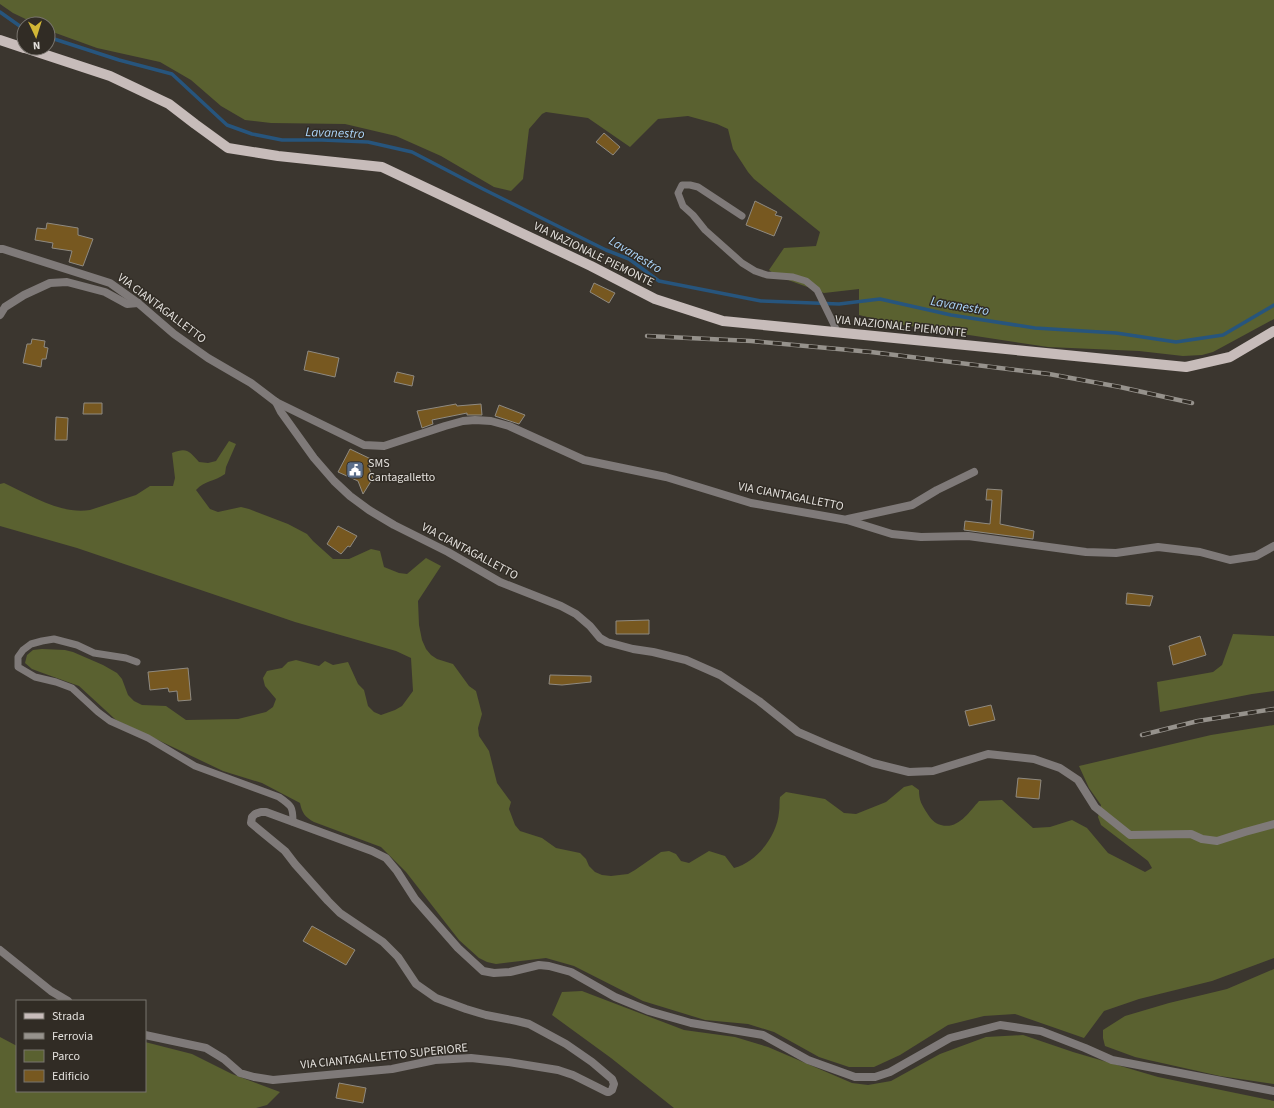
<svg xmlns="http://www.w3.org/2000/svg" width="1274" height="1108" font-family="'Source Sans 3',sans-serif">
<style>
.green{fill:#5a6130}
.lines{fill:none;stroke-linecap:round;stroke-linejoin:round}
.stream{stroke:#27557d;stroke-width:3.5}
.building{fill:#775820;stroke:#8f8a81}
.service{stroke:#7f7a79;stroke-width:7}
.minor{stroke:#7f7a79;stroke-width:8}
.primary{stroke:#c7bcba;stroke-width:10}
.rail-casing{stroke:#96928c;stroke-width:4.5}
.rail{stroke:#312c25;stroke-width:3;stroke-dasharray:9;stroke-linecap:butt}
.labels{text-anchor:middle;stroke-width:3;stroke-linejoin:round;paint-order:stroke}
.street-label{font-size:12px;fill:#e3e0dc;stroke:#312c25}
.poi-label{font-size:12px;fill:#e3e0dc;stroke:#312c25;text-anchor:start}
.water-label{font-size:13px;font-style:italic;fill:#acd5fa;stroke:#312c25}
</style>
<rect width="100%" height="100%" fill="#3b362f"/>
<g class="green">
<path d="M0,0H1274V319L1213,352L1202,355L1183,356L1139,351L1048,347L897,324L863,316L859,315V289L824,293L777,276L769,270L784,248L816,246L820,232L754,179L748,172L733,149L728,129L717,124L688,116L658,119L630,147L588,118L546,112L542,114L529,129L523,179L511,191L494,187L441,156L396,136L345,124L271,123L245,120L221,106L191,80L160,62L97,48L50,31L48,30V24H36L13,13L0,4Z"/>
<path d="M229,441L236,444L226,467L225,474C214,482 205,480 196,490L210,509L218,512L241,507L249,509L288,524L307,534L313,541L333,559H349L371,549L380,551L384,567L399,573L407,574L426,558L441,566L418,601L419,625L422,640L426,649L431,655L437,659L453,664L469,686L476,691L482,714L478,728L479,736L489,751L497,783L511,802L509,809L515,825L520,831L542,838L556,848L580,853L586,859L589,866L595,872L602,875L611,876L628,874L635,870L661,852L669,851L676,854L681,861L689,863L709,851L725,856L734,868C757,862 777,836 779,812C780,807 779,802 780,797L786,792L825,799L844,813L856,814L886,802L904,787L912,785L919,790C919,801 922,805 927,813C931,819 934,823 941,825C958,830 969,812 979,801L1002,800L1033,828L1050,827L1072,820L1087,828L1108,853L1145,872L1152,868L1148,861L1101,825L1098,817L1101,805L1089,788L1079,766L1211,735L1274,725V958L1212,981L1139,999L1104,1011L1084,1038L1015,1014L984,1016L948,1025L900,1055L874,1067H849L819,1057L774,1032L748,1024L705,1020L643,1001L574,966L546,958L496,964L487,962L479,958L459,940L406,872L381,847L314,822C305,817 302,813 300,803L262,783L223,771L116,720L79,686L40,672L32,669L25,663L27,655L33,650L42,649L65,650L73,652L103,665L117,673L122,679L128,695L134,701L142,705L166,706L186,720L238,719L266,712L273,707L276,699L265,686L263,678L267,671L282,668L288,662L296,660L319,666L325,661L333,665L348,662L358,684L364,690L368,706L374,712L381,715L395,710L402,706L413,691L411,658L396,651L295,622L77,548L0,526V484L4,483C30,495 62,515 90,510L136,495L150,486H173L175,478L172,453C187,447 189,451 199,462L208,463L216,461Z"/>
<path d="M1233,634L1274,636V691L1252,694L1160,712L1157,682L1213,672L1222,665Z"/>
<path d="M1274,969V1084L1220,1076L1135,1057L1105,1046L1103,1038V1030L1125,1016L1169,1003L1227,989Z"/>
<path d="M582,991L684,1030L735,1037L768,1047L852,1083L868,1085L891,1081L940,1054L986,1037L1023,1035L1073,1052L1158,1077L1274,1101V1108H674L611,1058L552,1015L562,992Z"/>
<path d="M0,1037L17,1046V1091H145V1042L192,1054L232,1074L280,1092L267,1105L256,1108H0Z"/>
</g>
<g class="lines">
<g class="stream">
<path d="M0,12L24,29"/>
<path d="M48,37L119,60L172,74L227,125L252,134L282,140H322L368,142L412,152L483,189L606,250L629,259L659,281L761,301L839,304L880,299L951,315L1035,328L1116,333L1176,342L1223,335L1274,305"/>
</g>
</g>
<g class="building">
<path d="M604,133L620,147L613,155L596,142Z"/>
<path d="M755,201L777,212L775,215L782,217L774,236L746,225Z"/>
<path d="M47,223L78,228V235L93,239L83,266L69,262L72,251L52,248L53,243L35,240L37,228L46,229Z"/>
<path d="M594,283L615,293L609,303L590,292Z"/>
<path d="M32,339L45,341L44,347L48,348L46,359H42L41,367L23,363L27,344H31Z"/>
<path d="M308,351L339,358L335,377L304,370Z"/>
<path d="M397,372L414,376L412,386L394,382Z"/>
<path d="M84,403H102V414H83Z"/>
<path d="M456,404L457,406L481,404L482,415H467V413L432,420L433,424L422,428L417,411Z"/>
<path d="M499,405L525,415L519,424L495,416Z"/>
<path d="M56,417L68,418L67,440H55Z"/>
<path d="M350,449L373,460L369,468L373,478L363,494L358,481L338,472Z"/>
<path d="M987,489L1002,490L1000,524L1034,531L1033,539L964,530L965,521L990,524L992,500H986Z"/>
<path d="M338,526L357,536L350,547L348,546L341,554L327,544Z"/>
<path d="M1127,593L1153,596L1150,606L1126,604Z"/>
<path d="M649,620V634H616V621Z"/>
<path d="M1200,636L1206,655L1173,665L1169,646Z"/>
<path d="M188,668L191,700L178,701L177,691L169,692L168,688L150,690L148,672Z"/>
<path d="M550,675L591,676V682L562,685L549,684Z"/>
<path d="M991,705L995,720L969,726L965,711Z"/>
<path d="M1018,778L1041,780L1039,799L1016,797Z"/>
<path d="M312,926L355,950L346,965L303,941Z"/>
<path d="M339,1083L366,1088L363,1103L336,1098Z"/>
</g>
<g class="lines">
<g class="service">
<path d="M742,216L698,187L690,185H682L678,193L683,206L693,215L705,230L742,263L755,271L767,275L793,277L806,281L817,290L838,333"/>
<path d="M137,662L126,658L94,653L77,645L54,639L42,641L31,644L23,650L18,657V667L35,677L56,682L72,688L98,712L110,721L148,738L195,766L279,797C292,806 293,807 293,822"/>
</g>
<g class="minor">
<path d="M0,249H3L110,283L138,303L174,334L208,358L251,383L276,402L364,445L384,446L445,426L463,421L475,420L491,421L509,426L584,460L666,477L751,503L847,520L892,534L921,537L968,536L1086,552L1116,553L1158,547L1200,552L1230,560L1256,556L1274,546"/>
<path d="M0,315L5,307L24,295L50,283L67,282L105,292L127,304L138,303"/>
<path d="M276,402L281,412L314,458L334,481L350,496L369,510L394,525L448,552L500,582L561,606L576,614L590,626L600,638L607,642L633,649L653,652L686,660L720,675L759,701L798,732L828,745L873,763L909,772L933,771L988,754L1034,759L1060,768L1078,780L1095,807L1130,835L1191,834L1202,839L1217,841L1245,832L1274,824"/>
<path d="M848,519L912,505L937,490L974,472"/>
<path d="M0,950L51,991L68,1001"/>
<path d="M145,1035L206,1048L224,1059L240,1073L254,1077L273,1080L392,1069L435,1060L471,1058L508,1062L558,1070L573,1075L607,1092H609L612,1090L614,1084L612,1079L592,1062L566,1044L529,1024L517,1021L486,1015L466,1009L436,998L416,984L398,957L383,942L340,913L328,901L295,864L285,851L251,823L252,817L255,814L261,812H266L372,851L386,858L397,871L415,899L458,948L483,971L494,973L510,972L539,965L549,966L571,972L615,997L649,1011L691,1023L763,1035L808,1060L855,1077H875L890,1072L950,1038L1000,1025L1041,1031L1085,1048L1112,1060L1274,1091"/>
</g>
<g class="primary">
<path d="M0,40L24,48"/>
<path d="M25,48L110,76L169,104L195,124L228,148L278,156L382,167L591,266L655,299L723,321L1186,367L1230,357L1274,331"/>
</g>
<defs>
<g id="rail">
<path d="M647,336L751,341L871,352L1049,374L1120,387L1192,403"/>
<path d="M1142,735L1198,721L1274,709"/>
</g>
</defs>
<use href="#rail" class="rail-casing"/>
<use href="#rail" class="rail"/>
</g>
<defs>
<symbol id="civic-square" viewBox="-11 -11 22 22"><rect x="-9" y="-9" width="18" height="18" rx="4" fill="#5c6f8a" stroke="#312c25"/><path d="M-.6-6.5H3V-4.5H.6V-3L4-1V1h2V6H-6V1h2V-1L-.6-3ZM-1.2 2.5V6h2.4V2.5Z" fill="#fff"/></symbol>
</defs>
<g fill-rule="evenodd">
<use href="#civic-square" x="345" y="460" width="20" height="20"/>
</g>
<g class="labels">
<g class="street-label">
<text transform="translate(594 254) rotate(26)" y="4">VIA NAZIONALE PIEMONTE</text>
<text transform="translate(162 308) rotate(37)" y="4">VIA CIANTAGALLETTO</text>
<text transform="translate(901 326) rotate(6)" y="4">VIA NAZIONALE PIEMONTE</text>
<text transform="translate(791 496) rotate(11)" y="4">VIA CIANTAGALLETTO</text>
<text transform="translate(470 551) rotate(28)" y="4">VIA CIANTAGALLETTO</text>
<text transform="translate(384 1056) rotate(-6)" y="4">VIA CIANTAGALLETTO SUPERIORE</text>
</g>
<g class="poi-label">
<text x="368" y="467">SMS<tspan x="368" dy="14">Cantagalletto</tspan></text>
</g>
<g class="water-label">
<text transform="translate(335 132) rotate(2)" y="5">Lavanestro</text>
<text transform="translate(636 254) rotate(31)" y="5">Lavanestro</text>
<text transform="translate(960 305) rotate(10)" y="5">Lavanestro</text>
</g>
</g>
<rect x="16" y="1000" width="130" height="92" fill="#312c25" stroke="#78746e"/>
<rect x="24" y="1013" width="20" height="6" fill="#c7bcba" stroke="#78746e"/>
<text x="52" y="1020" font-size="12" fill="#e3e0dc">Strada</text>
<rect x="24" y="1033" width="20" height="6" fill="#96928c" stroke="#78746e"/>
<text x="52" y="1040" font-size="12" fill="#e3e0dc">Ferrovia</text>
<rect x="24" y="1050" width="20" height="12" fill="#5a6130" stroke="#78746e"/>
<text x="52" y="1060" font-size="12" fill="#e3e0dc">Parco</text>
<rect x="24" y="1070" width="20" height="12" fill="#775820" stroke="#78746e"/>
<text x="52" y="1080" font-size="12" fill="#e3e0dc">Edificio</text>
<g transform="translate(36 36) rotate(176)"><circle r="19" fill="#312c25" stroke="#78746e"/>
<path d="M0-3L7 15L0 10L-7 15Z" fill="#d2b736"/>
<text y="-6" font-size="11" font-weight="bold" text-anchor="middle" fill="#e3e0dc">N</text>
</g>
</svg>
